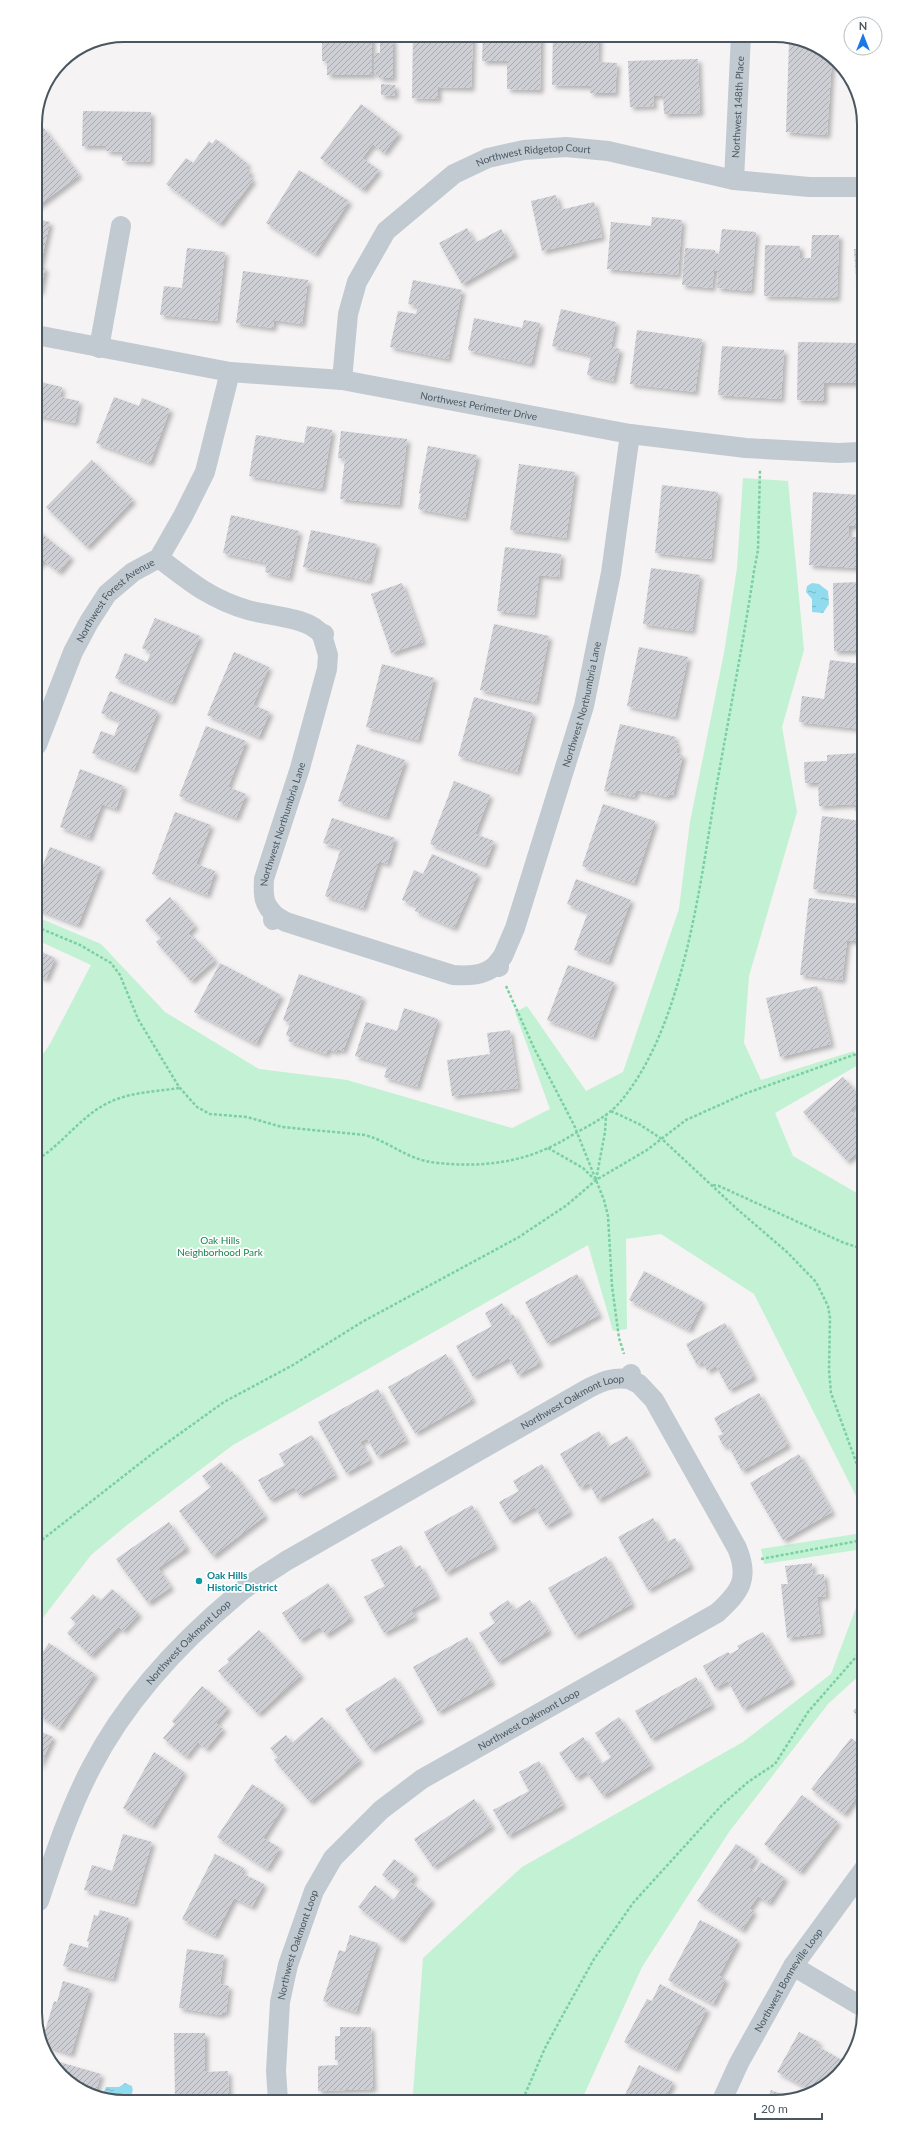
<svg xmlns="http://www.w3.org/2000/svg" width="899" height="2137" font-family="Lato,sans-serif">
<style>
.green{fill:#c2f1d3}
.water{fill:url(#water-ripples)}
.building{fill:url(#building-hatch);filter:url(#shadow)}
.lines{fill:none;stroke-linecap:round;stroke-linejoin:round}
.path{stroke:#7ad0a3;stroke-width:2.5;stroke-dasharray:3 2;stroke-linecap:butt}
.minor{stroke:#c1cad1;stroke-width:20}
.culture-dot{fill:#0f9aa8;stroke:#fff;stroke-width:1.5}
.labels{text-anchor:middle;stroke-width:3.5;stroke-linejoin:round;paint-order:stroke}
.street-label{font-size:10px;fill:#4a5660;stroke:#fff}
.park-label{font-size:10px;fill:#17854c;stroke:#fff}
.culture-label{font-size:10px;font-weight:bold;fill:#0d838f;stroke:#fff;text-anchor:start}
.rim{fill:none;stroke:#4a5660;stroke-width:2}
</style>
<defs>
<pattern id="water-ripples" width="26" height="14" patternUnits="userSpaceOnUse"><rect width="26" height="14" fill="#90dcee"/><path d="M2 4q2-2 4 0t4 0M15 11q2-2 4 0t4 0" fill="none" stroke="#78b5c4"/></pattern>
<pattern id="building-hatch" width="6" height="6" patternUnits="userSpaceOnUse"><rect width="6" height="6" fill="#cdcfd5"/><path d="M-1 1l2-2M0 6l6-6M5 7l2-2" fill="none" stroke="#a8abb0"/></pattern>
<filter id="shadow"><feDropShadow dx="3.5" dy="3.5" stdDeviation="2" flood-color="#0004"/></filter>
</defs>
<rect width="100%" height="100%" fill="#f5f3f3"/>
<g class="green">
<path d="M743,478L788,481L804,650L782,727L797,812L749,976L744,1043L761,1080L854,1051L860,1064L775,1113L793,1156L862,1196L863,1549L764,1564L761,1549L862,1533L857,1498L754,1294L661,1234L626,1239L627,1329L613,1331L588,1245L233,1445L127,1525L91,1555L39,1623L37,1063L50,1044L91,965L37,940V917L101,944L165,1012L259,1069L347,1080L512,1128L550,1109L515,1012L527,1006L586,1091L623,1072L679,909L690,822L724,653L737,568Z"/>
<path d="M863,1589V1672L828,1704L729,1832L642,1967L582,2099L458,2100L413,2094L423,1958L522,1867L743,1742L831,1674Z"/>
</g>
<g class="water">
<path d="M812,583L819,584L828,591L829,604L823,613L812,612V599L806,592L807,586Z"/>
<path d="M125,2083L132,2086C135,2097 126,2099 117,2102L102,2096L106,2087H119Z"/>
</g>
<g class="building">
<path d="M322,35H380V37H372V75H327V61H322Z"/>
<path d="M413,35H473L471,88L438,87V99L412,98Z"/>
<path d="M483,35H541L540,90L507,89V61H482Z"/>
<path d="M553,35L599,36L598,62L617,63L615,93H590V86L552,85Z"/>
<path d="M393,38V78H379V74H374V53H380V39Z"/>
<path d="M789,43L806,45L830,53L832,57L827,135L786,132Z"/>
<path d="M698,59L700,113L664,114L663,95L653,96L654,106L630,107L628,61Z"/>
<path d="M381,84L395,85V96L381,95Z"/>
<path d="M361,104L399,133L384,153L373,144L362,158L379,170L363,190L320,158Z"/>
<path d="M83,111L151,112L150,162L122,161V152L106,151V146H82Z"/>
<path d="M43,127L79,175L35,208V133Z"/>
<path d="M216,139L248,164L245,168L251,172L248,175L253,180L220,224L166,184L186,158L193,163L209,141L212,144Z"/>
<path d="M299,170L349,201L315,254L266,223Z"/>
<path d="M556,195L560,210L594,202L602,237L542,251L531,201Z"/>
<path d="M652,217L682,220L678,275L607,269L611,222L651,226Z"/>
<path d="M35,219L50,222L40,266L45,268L40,292L36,291Z"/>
<path d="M467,228L475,243L501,229L515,254L462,284L439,243Z"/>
<path d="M722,229L756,232L751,291L717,288L718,271H714L712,288L682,285L685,248L715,250V254H719Z"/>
<path d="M812,235H839L837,298L764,296L765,245L800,246V258H811Z"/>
<path d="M187,248L225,252L217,321L160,315L164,286L182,288Z"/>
<path d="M854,249H860V291H857Z"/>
<path d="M243,271L308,280L302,324L274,320L273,328L236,323Z"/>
<path d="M413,280L462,290L448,359L390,347L398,311L416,314L418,306L408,304Z"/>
<path d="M561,309L616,322L611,347L620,349L613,381L587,375L591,355L552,346Z"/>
<path d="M474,318L522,328L524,320L540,323L531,364L468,350Z"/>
<path d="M637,330L702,339L695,392L630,384Z"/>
<path d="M798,342L860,343V383H824V401L797,400Z"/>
<path d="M722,346L784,350L781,399L718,395Z"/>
<path d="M36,381L62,387L60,397L79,401L75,423L36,415Z"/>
<path d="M114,397L139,406L142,398L170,409L150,463L96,443Z"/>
<path d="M307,426L332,430L322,489L249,476L256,435L304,443Z"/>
<path d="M341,431L407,439L399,505L340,499L345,459L338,458Z"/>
<path d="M428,446L477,455L465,518L418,509L421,494L419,493Z"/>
<path d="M92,460L133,500L87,547L46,507Z"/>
<path d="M519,464L575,472L566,538L510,530Z"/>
<path d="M662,485L718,492L711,559L655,553Z"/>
<path d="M813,492L860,495V526H849L848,537H860L861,568L809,565Z"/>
<path d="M231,515L299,531L289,578L265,572L267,563L223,553Z"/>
<path d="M36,529L71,557L59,572L43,560L36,568Z"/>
<path d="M311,530L377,544L369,581L303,567Z"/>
<path d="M505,547L561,554L559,577L539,575L534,615L497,611Z"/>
<path d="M651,568L700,575L692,631L643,624Z"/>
<path d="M861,582V651H834L833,583Z"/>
<path d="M402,583L423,642L391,653L371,594Z"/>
<path d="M155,618L200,636L172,702L115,678L125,653L147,662L151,652L142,648Z"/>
<path d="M494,624L549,636L536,702L480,690Z"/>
<path d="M639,647L688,657L675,717L627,706Z"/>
<path d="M234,652L269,667L253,705L270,712L259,737L207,715Z"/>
<path d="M830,660L861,664V729L799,722L802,696L824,699Z"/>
<path d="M382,664L434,678L418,740L366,727Z"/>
<path d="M110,691L158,711L134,770L92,753L101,731L114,736L120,721L101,713Z"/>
<path d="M474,697L533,713L517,772L458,756Z"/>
<path d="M620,724L676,737L674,743L678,744L676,753L683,755L673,795L669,794L668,797L636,790L634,797L604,791Z"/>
<path d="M206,726L246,741L228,787L246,794L236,818L179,796Z"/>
<path d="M357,744L405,760L386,817L338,801Z"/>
<path d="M861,753V811H855V804L819,806L818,783H805L804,762L827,761V755Z"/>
<path d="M80,769L124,786L116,809L102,804L89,838L60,827Z"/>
<path d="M454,781L490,795L475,834L494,841L485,865L430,844Z"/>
<path d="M603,804L655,821L634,883L582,866Z"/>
<path d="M175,812L211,825L196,864L215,871L207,895L152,874Z"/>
<path d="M822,816L861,821V856H859L858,867L861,868V896L813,889Z"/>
<path d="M332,818L395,838L387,864L379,861L363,908L325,896L341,848L323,843Z"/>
<path d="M50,847L101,867L78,925L37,909V874L39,875Z"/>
<path d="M432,854L478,874L454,928L415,911L417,906L402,900L414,870L423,874Z"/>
<path d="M576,879L631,900L608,962L574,950L588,912L567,904Z"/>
<path d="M170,897L195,926L188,933L194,940L195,938L215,960L191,981L156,942L161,938L145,920Z"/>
<path d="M809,898L861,904L857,941L847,940L842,980L800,975Z"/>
<path d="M37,950L55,958L46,979L37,975Z"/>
<path d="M220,963L281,995L256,1044L194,1012Z"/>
<path d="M568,965L614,982L593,1037L547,1020Z"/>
<path d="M299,974L363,997L343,1051L337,1049L336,1052L328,1049L326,1054L288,1041L290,1037L286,1035L290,1023L283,1020Z"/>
<path d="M817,986L831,1044L780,1057L766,998Z"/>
<path d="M404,1008L438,1019L417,1087L384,1077L388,1065L355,1056L366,1022L397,1031Z"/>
<path d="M510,1030L518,1088L452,1096L447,1060L490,1054L487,1033Z"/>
<path d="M843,1077L862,1098L850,1110L862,1124V1148L847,1161L803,1112Z"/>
<path d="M644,1271L703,1302L689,1330L629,1300Z"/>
<path d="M577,1274L599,1315L547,1343L525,1302Z"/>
<path d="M502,1303L509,1316L513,1314L540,1363L518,1375L509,1358L473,1377L456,1346L492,1326L485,1313Z"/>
<path d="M725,1323L754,1377L729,1390L716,1366L707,1371L703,1362L697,1365L686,1344Z"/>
<path d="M446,1354L473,1400L415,1433L388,1387Z"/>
<path d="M378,1389L406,1440L377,1456L367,1438L360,1442L370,1460L346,1473L318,1422Z"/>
<path d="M759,1393L788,1445L742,1471L728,1445L724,1447L718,1436L723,1434L714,1418Z"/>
<path d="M599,1431L608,1447L627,1436L648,1472L598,1500L589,1483L580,1488L560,1454Z"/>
<path d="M312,1435L335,1475L299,1495L294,1487L270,1500L258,1480L285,1465L279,1454Z"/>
<path d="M799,1454L832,1512L783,1540L750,1483Z"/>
<path d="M221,1462L230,1473L232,1471L265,1516L213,1556L179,1511L211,1487L202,1476Z"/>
<path d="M542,1464L570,1512L546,1526L535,1507L510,1521L499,1502L519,1491L513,1481Z"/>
<path d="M472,1505L495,1546L446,1573L424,1532Z"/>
<path d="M653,1518L667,1542L675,1538L691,1566L648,1590L618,1537Z"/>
<path d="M169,1522L187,1548L158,1568L171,1587L148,1603L116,1559Z"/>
<path d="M401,1545L414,1569L420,1565L437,1596L411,1610L415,1617L384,1633L364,1597L385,1586L371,1560Z"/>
<path d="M606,1556L632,1604L575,1636L548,1588Z"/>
<path d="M812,1563L813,1575L824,1574L826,1596L817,1597L821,1633L787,1638L781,1584H788L785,1566Z"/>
<path d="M328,1583L351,1618L326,1635L320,1627L300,1640L282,1613Z"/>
<path d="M112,1589L139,1614L123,1631L119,1627L91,1656L67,1633L76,1623L70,1618L93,1594L100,1601Z"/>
<path d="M508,1600L514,1610L530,1600L549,1631L498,1662L479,1633L495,1623L489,1613Z"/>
<path d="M259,1630L301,1675L258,1714L218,1671L229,1662L227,1659Z"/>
<path d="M763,1632L792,1681L743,1709L728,1681L715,1688L703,1666L728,1652L730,1654L739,1649L737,1646Z"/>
<path d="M467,1637L492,1682L438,1712L413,1667Z"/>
<path d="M49,1643L95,1674L59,1728L39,1715V1658Z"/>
<path d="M395,1677L421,1719L371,1750L345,1709Z"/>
<path d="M696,1677L712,1705L651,1739L635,1711Z"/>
<path d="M202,1686L228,1708L216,1723L223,1729L206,1749L198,1742L186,1757L163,1738L175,1724L172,1721Z"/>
<path d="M863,1702V1723L853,1711Z"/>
<path d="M322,1717L360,1760L310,1802L274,1760L278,1757L270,1748L286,1735L292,1743Z"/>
<path d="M619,1717L651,1765L603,1796L586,1771L576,1778L559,1753L583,1737L601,1764L611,1757L595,1733Z"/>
<path d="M39,1731L53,1737L39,1767Z"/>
<path d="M851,1738L863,1747V1788L844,1814L811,1789Z"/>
<path d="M154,1752L184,1772L152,1826L123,1808Z"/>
<path d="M539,1761L563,1805L508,1836L493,1810L529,1791L519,1772Z"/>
<path d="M252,1784L284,1805L263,1838L280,1848L267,1869L217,1837Z"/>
<path d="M802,1795L838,1822L800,1872L764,1844Z"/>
<path d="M474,1799L492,1826L433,1867L414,1839Z"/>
<path d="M123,1834L152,1842L134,1904L84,1890L92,1865L112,1871Z"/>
<path d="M736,1844L756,1857L749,1868L755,1872L761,1862L785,1878L769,1903L758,1896L749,1909L754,1911L742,1930L697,1901Z"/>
<path d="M215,1854L244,1868L241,1873L264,1884L252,1907L234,1898L215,1936L182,1919Z"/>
<path d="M394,1859L415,1875L410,1882L432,1900L401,1940L358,1907L375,1885L393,1900L401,1890L382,1875Z"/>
<path d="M100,1910L129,1918L113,1979L63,1966L70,1943L88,1948L89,1942L87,1941L94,1915L98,1916Z"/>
<path d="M700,1920L738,1940L719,1976L726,1979L713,2004L668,1980Z"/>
<path d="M350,1935L378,1943L356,2012L323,2001L339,1950L345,1952Z"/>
<path d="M187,1949L224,1955L220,1984L229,1986L226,2013L222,2012L221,2015L179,2008Z"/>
<path d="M63,1981L90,1989L71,2054L41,2044L54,2001L57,2002Z"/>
<path d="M660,1984L707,2009L676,2069L624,2042L647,1999L652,2001Z"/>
<path d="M340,2027H371L373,2089L318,2091V2066L338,2065V2060H335V2036H340Z"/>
<path d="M799,2032L819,2042L817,2046L847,2063L846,2067L813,2091L777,2072Z"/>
<path d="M174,2033H205V2072L228,2071L229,2096L175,2097Z"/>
<path d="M56,2061L101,2074L95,2093L69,2084L55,2064Z"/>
<path d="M639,2065L673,2082L665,2098L623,2099Z"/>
<path d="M771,2090L788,2097L768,2098Z"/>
</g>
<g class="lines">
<g class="path">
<path d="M37,927L80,945L111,963L120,975L138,1019L179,1087L197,1107L210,1114L247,1117L282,1127L365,1135C393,1143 406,1160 438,1163C475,1167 514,1164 548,1148C560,1143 570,1136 581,1130C596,1122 610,1114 621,1101C684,1025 700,884 716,789C729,716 743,644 754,571L758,550L760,469"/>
<path d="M506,986L534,1048L574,1125L604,1200L608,1216L612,1286L619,1338L624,1354"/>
<path d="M611,1111L639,1124L662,1139L737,1209L787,1252L816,1282L828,1306L830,1318L829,1370L831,1393L863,1481"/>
<path d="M548,1148L583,1168L594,1179"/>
<path d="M38,1159C62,1144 79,1119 104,1105C127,1092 154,1092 179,1088"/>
<path d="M596,1180L605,1132L606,1115"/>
<path d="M713,1185L719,1186L842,1242L862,1249"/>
<path d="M38,1543L157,1450L224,1402L293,1365L362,1322L519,1237L567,1205L596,1180L647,1150L686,1120L744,1094L862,1052"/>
<path d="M761,1559L863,1540"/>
<path d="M523,2099L545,2048L565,2011L594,1959L633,1903L722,1805L748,1782L775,1764L808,1712L863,1649"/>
</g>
<g class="minor">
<path id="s1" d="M734,180L741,35"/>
<path id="s2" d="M36,335L230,372L342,380L630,434L746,448L838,453L860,452"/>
<path d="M99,348L121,226"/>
<path id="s3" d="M342,380L348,314L357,282L386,231L454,174L488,158L524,150L566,147L608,151L734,180L809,187H860"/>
<path d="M159,558C189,581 210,599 248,610C269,616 310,617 322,635L324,634"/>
<path id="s4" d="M37,745L73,652L89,622L107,594L133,572L159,558L183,516L205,472L230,372"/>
<path id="s5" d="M277,917C263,905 263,896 264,879L300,768L327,669L328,655L322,635"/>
<path d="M273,920L277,917L286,922L453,975C468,976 484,976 496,965"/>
<path id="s6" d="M499,967L496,965L503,956L515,928L584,706L611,573L630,434"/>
<path id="s7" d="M39,1901C54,1856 69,1810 91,1768C126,1700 179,1643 238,1594C253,1581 270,1572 286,1561L589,1388C603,1381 613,1377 629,1379"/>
<path d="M793,1966L864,2008"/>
<path id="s8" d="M723,2098L739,2063L793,1966L864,1869"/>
<path id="s9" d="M278,2101L276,2071L280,2002L288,1965L314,1891L333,1858L381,1810L422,1779L717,1613C740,1592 750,1579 737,1548L654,1400L639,1384L629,1379L631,1374"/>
</g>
</g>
<circle class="culture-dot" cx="199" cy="1581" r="4"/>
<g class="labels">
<g class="street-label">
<text dy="4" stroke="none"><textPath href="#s1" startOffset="73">Northwest 148th Place</textPath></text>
<text dy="4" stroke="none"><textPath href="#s3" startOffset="330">Northwest Ridgetop Court</textPath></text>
<text dy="4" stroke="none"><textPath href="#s2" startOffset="449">Northwest Perimeter Drive</textPath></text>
<text dy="4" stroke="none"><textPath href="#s4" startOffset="168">Northwest Forest Avenue</textPath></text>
<text dy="4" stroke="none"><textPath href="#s6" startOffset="279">Northwest Northumbria Lane</textPath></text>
<text dy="4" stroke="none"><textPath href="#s5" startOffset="100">Northwest Northumbria Lane</textPath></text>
<text dy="4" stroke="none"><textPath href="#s7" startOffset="759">Northwest Oakmont Loop</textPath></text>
<text dy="4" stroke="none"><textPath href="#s7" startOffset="303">Northwest Oakmont Loop</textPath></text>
<text dy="4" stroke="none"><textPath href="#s9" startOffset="495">Northwest Oakmont Loop</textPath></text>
<text dy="4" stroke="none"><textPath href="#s9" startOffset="159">Northwest Oakmont Loop</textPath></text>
<text dy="4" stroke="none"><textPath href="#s8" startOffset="135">Northwest Bonneville Loop</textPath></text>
</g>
<g class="park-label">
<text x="220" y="1244">Oak Hills<tspan x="220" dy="12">Neighborhood Park</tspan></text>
</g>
<g class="culture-label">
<text x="207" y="1579">Oak Hills<tspan x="207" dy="12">Historic District</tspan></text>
</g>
</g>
<path d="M0 0H899V2137H0ZM124 42H775A82 82 0 0 1 857 124V2013A82 82 0 0 1 775 2095H124A82 82 0 0 1 42 2013V124A82 82 0 0 1 124 42Z" fill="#fff" fill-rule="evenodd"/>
<path class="rim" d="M124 42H775A82 82 0 0 1 857 124V2013A82 82 0 0 1 775 2095H124A82 82 0 0 1 42 2013V124A82 82 0 0 1 124 42Z"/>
<g transform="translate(863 36)"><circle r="19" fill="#ffffff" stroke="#b7bbbf"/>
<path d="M0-3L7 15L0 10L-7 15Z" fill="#1a78e7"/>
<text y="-6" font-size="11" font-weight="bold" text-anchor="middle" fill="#4a5660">N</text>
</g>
<path d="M755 2113v6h67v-6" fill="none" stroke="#4a5660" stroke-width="2"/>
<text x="761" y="2113" font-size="12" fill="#4a5660" stroke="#ffffff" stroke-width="3" paint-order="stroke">20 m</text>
</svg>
